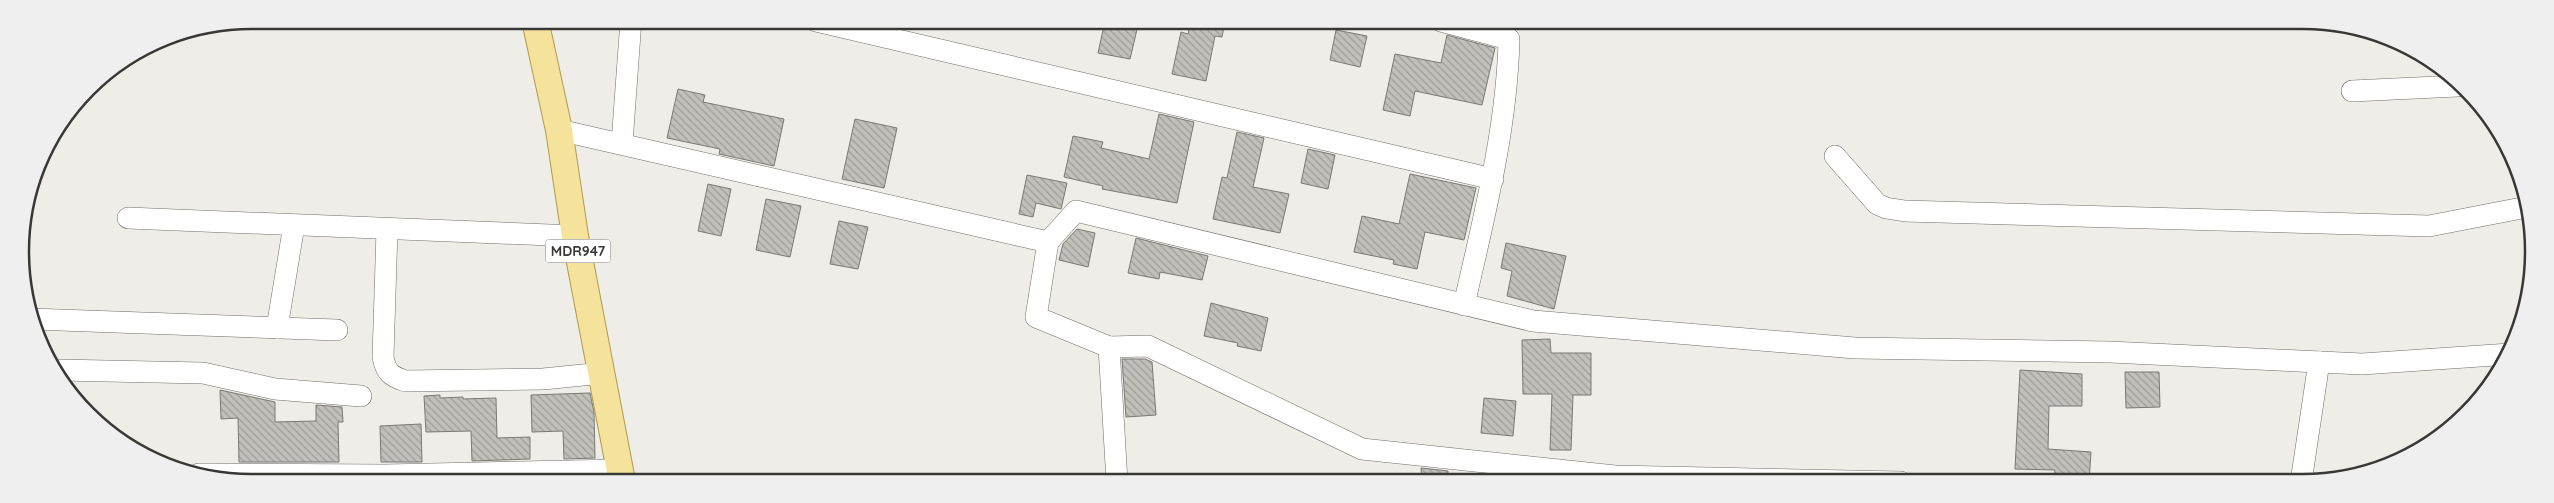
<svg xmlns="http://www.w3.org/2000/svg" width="2554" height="503" font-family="Quicksand,sans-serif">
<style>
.building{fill:url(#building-back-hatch);stroke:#7b7974}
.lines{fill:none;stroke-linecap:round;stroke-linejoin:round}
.minor-casing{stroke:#6f6e69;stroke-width:22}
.major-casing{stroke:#af9a4c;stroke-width:28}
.minor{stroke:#fff;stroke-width:21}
.major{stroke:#f5e29b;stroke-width:26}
.labels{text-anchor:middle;stroke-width:4.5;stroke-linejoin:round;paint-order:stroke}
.shield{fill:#fff;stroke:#747472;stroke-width:1}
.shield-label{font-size:14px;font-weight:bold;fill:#393836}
.rim{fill:none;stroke:#393836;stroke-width:2.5}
</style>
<defs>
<pattern id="building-back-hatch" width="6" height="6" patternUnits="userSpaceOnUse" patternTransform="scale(1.25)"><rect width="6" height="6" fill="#c2c0bb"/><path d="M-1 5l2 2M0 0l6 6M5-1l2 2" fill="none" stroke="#9f9d99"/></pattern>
</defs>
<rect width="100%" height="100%" fill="#efede8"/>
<g class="building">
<path d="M1105,21H1139L1130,59L1098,53Z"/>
<path d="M1180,21H1225L1222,37L1215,36L1206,81L1172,74L1181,32L1188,34L1189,30L1179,28Z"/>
<path d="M1336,30L1367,36L1360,67L1330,60Z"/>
<path d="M1447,35L1495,48L1482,105L1415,91L1410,116L1383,110L1395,54L1441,63Z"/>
<path d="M678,89L705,95L703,102L784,119L774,166L719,154L720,149L667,138Z"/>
<path d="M1159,114L1194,122L1177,203L1102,189L1103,186L1064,177L1073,136L1103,142L1101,148L1149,159Z"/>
<path d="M855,119L897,128L884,188L842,179Z"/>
<path d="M1237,132L1264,138L1253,187L1289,194L1280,233L1213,219L1222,177L1227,178Z"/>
<path d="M1308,149L1335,155L1328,189L1301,183Z"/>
<path d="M1410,174L1476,188L1464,240L1425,232L1417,269L1393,264L1394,260L1354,252L1362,216L1399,224Z"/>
<path d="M1027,175L1067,183L1061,209L1036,203L1033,217L1019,214Z"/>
<path d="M708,184L731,189L721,236L698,231Z"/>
<path d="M766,199L801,206L790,257L756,250Z"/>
<path d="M839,221L868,227L858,269L830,264Z"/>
<path d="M1077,229L1095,233L1088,267L1059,260L1063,244Z"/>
<path d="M1136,238L1208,256L1202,280L1160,272L1159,279L1128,273Z"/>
<path d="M1506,243L1566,256L1554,309L1507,296L1512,271L1501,268Z"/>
<path d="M1211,303L1268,318L1261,351L1237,346L1238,343L1204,336Z"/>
<path d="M1550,339L1551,353H1591V395H1573L1571,450H1550L1552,394H1523L1522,340Z"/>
<path d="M1122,359H1145L1152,362L1156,415L1126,417Z"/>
<path d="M2020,370L2082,374V406H2049L2048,449L2091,452L2089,482H2054L2055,470L2015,469Z"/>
<path d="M2125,372H2159L2160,407L2126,408Z"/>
<path d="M220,390L275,402V422L316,421V405L342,407L343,422H338L339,462H239L238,418L221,419Z"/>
<path d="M590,393L594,412L595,458L564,459L563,431L532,432L531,395Z"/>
<path d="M440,395V398L463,397V399L496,398L497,438L530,437V459L472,461L471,431L426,432L424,396Z"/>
<path d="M1484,398L1516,401L1513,436L1481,433Z"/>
<path d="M421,424L422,462H381L380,426Z"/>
<path d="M1421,468L1448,471V482H1422Z"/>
</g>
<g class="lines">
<defs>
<g id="minor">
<path d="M816,21L1493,179"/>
<path d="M1441,21L1509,39C1507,129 1484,217 1464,305"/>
<path d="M2352,91L2458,86"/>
<path d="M559,130L1048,242L1076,211L1533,321L1855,348L2110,352L2362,364L2510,354"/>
<path d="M622,143L631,20"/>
<path d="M1835,156L1877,204L1886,208L1905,211L2429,226L2527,207"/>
<path d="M128,218L575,236"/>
<path d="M387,230L383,357C386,373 391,376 405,381L543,379L603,373"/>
<path d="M1048,242L1036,317L1109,347L1117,482"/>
<path d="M31,319L337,330"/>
<path d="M277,328L294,225"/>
<path d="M1109,347L1148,346L1362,449L1615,476L1901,482"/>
<path d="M58,370L203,373L275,389L361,396"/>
<path d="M199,474L385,475L619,470"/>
<path d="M2301,482L2319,362"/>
</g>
<path id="major" d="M535,20L559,130L575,236L622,481"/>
</defs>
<use href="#minor" class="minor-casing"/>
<use href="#major" class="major-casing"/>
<use href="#minor" class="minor"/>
<use href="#major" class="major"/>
</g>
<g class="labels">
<rect class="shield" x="545.5" y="239.5" width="65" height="23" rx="4"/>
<g class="shield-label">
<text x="578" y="256">MDR947</text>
</g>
</g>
<path d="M0 0H2554V503H0ZM251 29H2303A222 222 0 0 1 2525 251V252A222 222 0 0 1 2303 474H251A222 222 0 0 1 29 252V251A222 222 0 0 1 251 29Z" fill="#efefef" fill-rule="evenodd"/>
<path class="rim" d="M251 29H2303A222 222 0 0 1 2525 251V252A222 222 0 0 1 2303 474H251A222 222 0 0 1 29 252V251A222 222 0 0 1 251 29Z"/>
</svg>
